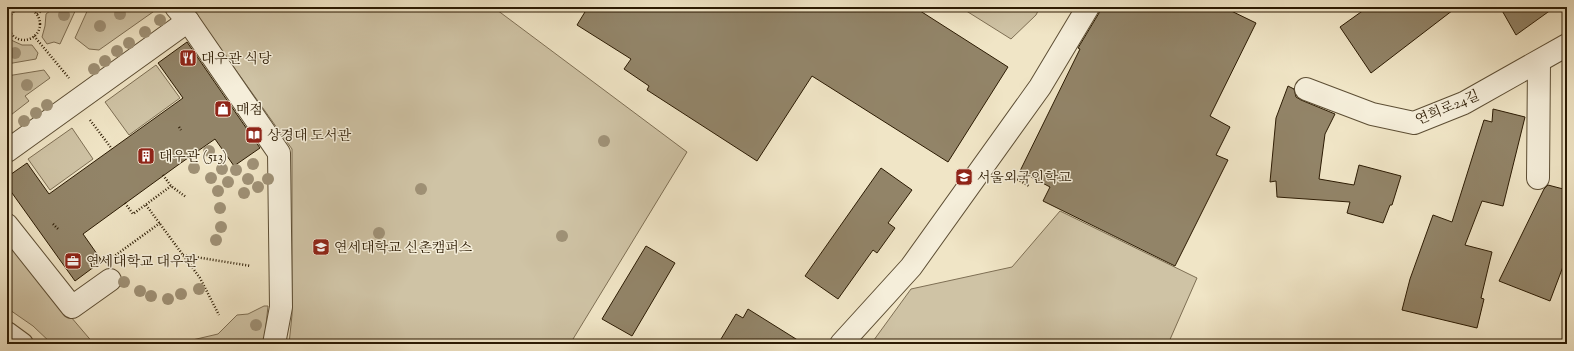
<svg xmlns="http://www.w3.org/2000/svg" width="1574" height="351" font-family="'Sorts Mill Goudy','Noto Serif KR',serif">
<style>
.green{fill:#cfc3a5;stroke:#7e6f54}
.building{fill:#928468;stroke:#2c1b03}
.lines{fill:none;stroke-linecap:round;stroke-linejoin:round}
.minor-casing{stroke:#5d4e34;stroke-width:24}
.path{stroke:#2c1b03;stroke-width:2.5;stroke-dasharray:1 2;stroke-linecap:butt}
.minor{stroke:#f5eeda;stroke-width:22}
.tree{fill:#9f9176}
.labels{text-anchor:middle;stroke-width:3;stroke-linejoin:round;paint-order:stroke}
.poi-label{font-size:14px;fill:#2c1b03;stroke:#f5eeda;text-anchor:start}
.street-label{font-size:14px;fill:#2c1b03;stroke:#f5eeda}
</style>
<rect width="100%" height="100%" fill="#f0e5c6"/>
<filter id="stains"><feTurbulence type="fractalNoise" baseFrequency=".005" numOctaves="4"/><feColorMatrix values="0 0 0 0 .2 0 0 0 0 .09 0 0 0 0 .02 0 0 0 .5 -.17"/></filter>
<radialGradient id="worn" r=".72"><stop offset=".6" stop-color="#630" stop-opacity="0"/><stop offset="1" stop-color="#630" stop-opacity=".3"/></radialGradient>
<g class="green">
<path d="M55,7H77L60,44L54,42L47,44L42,37L45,26L46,14Z"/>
<path d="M89,7H160L99,50L89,49L75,38Z"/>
<path d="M191,7H493L687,152L570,344H289L292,315V149Z"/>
<path d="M960,7H1040L1036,15L1011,39Z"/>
<path d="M11,40L22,45H32L38,53L36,59L7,64V43Z"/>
<path d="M156,65L180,98L129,135L105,102Z"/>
<path d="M44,70L50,78L25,96L29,101L7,118V76Z"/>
<path d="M72,128L93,159L50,190L28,159Z"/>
<path d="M1060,211L1197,278L1168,344H871L911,289L1012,267Z"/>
<path d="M7,242L94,344H52L33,326L7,308Z"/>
<path d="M264,306H268L264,344H191L188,341L218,334L237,315L248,314Z"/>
</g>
<g class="building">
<path d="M588,7H914L1008,67L948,162L812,76L757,161L647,90L649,86L624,69L631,59L577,25Z"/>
<path d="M1100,7H1223L1256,23L1210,116L1230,127L1216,155L1228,160L1175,266L1043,201L1050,187L1020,171L1080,49L1078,48L1099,13Z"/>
<path d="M1368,7H1457L1371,73L1340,27Z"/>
<path d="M1500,7H1555L1516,35Z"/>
<path d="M187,42L260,148L234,166L215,139L178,165L83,234L102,261L75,281L7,186V177L27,163L49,194L183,98L158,63Z"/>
<path d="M1288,86L1294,89L1296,97L1301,100L1335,114L1325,134L1319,179L1354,185L1359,165L1401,176L1392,205H1390L1383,223L1347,213L1350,202L1277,197L1276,181L1270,182L1276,118Z"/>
<path d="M1493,109L1525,117L1503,206L1482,201L1465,245L1492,252L1481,298L1484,299L1477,328L1402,310L1410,279L1433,215L1452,222L1484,120L1492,122Z"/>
<path d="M881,168L912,190L888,223L895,228L877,253L873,250L838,299L805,276Z"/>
<path d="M1548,185L1567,190V256L1550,301L1499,281L1544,189Z"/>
<path d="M646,246L675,263L632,336L602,319Z"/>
<path d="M748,309L804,344H718L736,314L743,318Z"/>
</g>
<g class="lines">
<defs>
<g id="minor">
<path d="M176,7L188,21L279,153L281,307L274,344"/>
<path d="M1306,89L1372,114L1414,123L1464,103L1567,45"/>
<path d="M7,151L188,21"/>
<path d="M1538,178L1539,62"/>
<path d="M7,225L72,307L110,280"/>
<path d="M7,333L22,344"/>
<path d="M841,344L911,267L1040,87L1088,7"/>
</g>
</defs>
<use href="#minor" class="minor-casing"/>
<g class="path">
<path d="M13,7L15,10"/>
<circle cx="24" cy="24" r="16"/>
<path d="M37,14L46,7"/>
<path d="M34,36L69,78"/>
<path d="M90,120L112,149"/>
<path d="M179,127L181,130"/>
<path d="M1007,173L1029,186"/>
<path d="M163,175L171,186L186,197"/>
<path d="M125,203L133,214L171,186"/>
<path d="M146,205L200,278L219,315"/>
<path d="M53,224L59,230"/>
<path d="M183,255L251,266"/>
<path d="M113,257L160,223"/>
</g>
<use href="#minor" class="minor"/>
</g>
<g class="tree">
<circle cx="120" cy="14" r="6"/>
<circle cx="64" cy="15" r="6"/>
<circle cx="160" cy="20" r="6"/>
<circle cx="100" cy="26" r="6"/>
<circle cx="145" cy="32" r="6"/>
<circle cx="129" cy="43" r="6"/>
<circle cx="117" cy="51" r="6"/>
<circle cx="15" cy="53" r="6"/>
<circle cx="105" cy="61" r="6"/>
<circle cx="94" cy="69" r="6"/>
<circle cx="27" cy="85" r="6"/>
<circle cx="47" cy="105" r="6"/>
<circle cx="36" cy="113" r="6"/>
<circle cx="24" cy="121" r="6"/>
<circle cx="604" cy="141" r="6"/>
<circle cx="209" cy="151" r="6"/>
<circle cx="253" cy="164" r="6"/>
<circle cx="194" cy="168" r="6"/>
<circle cx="222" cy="169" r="6"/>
<circle cx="236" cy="170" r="6"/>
<circle cx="211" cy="178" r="6"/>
<circle cx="248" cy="179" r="6"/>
<circle cx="268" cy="179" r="6"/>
<circle cx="228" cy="182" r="6"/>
<circle cx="258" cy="187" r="6"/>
<circle cx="421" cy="189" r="6"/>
<circle cx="218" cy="191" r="6"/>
<circle cx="244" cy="193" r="6"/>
<circle cx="220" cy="208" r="6"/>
<circle cx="221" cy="227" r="6"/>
<circle cx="379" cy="233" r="6"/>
<circle cx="562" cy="236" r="6"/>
<circle cx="216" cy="240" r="6"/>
<circle cx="124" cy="282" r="6"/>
<circle cx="199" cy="289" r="6"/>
<circle cx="140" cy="291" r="6"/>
<circle cx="181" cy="294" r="6"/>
<circle cx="151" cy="296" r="6"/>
<circle cx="168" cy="299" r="6"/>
<circle cx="256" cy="325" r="6"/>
</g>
<defs>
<symbol id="restaurant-square" viewBox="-11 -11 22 22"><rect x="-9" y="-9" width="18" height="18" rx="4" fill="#8f2418" stroke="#f5eeda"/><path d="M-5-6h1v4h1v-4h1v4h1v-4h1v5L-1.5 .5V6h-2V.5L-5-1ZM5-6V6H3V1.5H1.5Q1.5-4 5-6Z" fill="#fff"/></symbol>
<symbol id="shop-square" viewBox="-11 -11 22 22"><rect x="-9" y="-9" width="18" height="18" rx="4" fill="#8f2418" stroke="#f5eeda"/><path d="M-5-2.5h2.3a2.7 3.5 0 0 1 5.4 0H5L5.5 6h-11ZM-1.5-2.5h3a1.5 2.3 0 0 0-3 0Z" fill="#fff"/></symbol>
<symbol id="library-square" viewBox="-11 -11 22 22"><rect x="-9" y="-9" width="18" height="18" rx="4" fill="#8f2418" stroke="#f5eeda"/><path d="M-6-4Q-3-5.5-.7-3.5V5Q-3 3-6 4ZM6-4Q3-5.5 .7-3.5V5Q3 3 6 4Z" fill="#fff"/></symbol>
<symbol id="building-square" viewBox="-11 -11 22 22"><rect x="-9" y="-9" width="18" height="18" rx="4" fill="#8f2418" stroke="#f5eeda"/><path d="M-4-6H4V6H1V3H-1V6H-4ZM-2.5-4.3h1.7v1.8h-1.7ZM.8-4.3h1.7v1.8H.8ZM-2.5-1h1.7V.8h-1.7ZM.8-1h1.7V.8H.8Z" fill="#fff"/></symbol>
<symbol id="school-square" viewBox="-11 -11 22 22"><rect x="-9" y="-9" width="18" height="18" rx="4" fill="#8f2418" stroke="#f5eeda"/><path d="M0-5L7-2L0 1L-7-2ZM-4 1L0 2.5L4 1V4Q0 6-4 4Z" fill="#fff"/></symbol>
<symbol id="university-square" viewBox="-11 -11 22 22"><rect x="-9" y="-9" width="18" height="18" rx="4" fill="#8f2418" stroke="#f5eeda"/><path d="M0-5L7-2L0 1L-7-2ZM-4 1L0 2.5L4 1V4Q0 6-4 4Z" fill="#fff"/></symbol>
<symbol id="office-square" viewBox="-11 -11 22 22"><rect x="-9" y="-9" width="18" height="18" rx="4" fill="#8f2418" stroke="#f5eeda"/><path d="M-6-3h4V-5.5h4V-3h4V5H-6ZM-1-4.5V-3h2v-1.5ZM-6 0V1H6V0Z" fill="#fff"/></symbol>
</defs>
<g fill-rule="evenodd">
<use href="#restaurant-square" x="178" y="48" width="20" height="20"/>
<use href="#shop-square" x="213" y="99" width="20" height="20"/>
<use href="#library-square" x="244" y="125" width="20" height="20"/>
<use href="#building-square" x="136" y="146" width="20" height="20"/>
<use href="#school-square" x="954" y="167" width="20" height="20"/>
<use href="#university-square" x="311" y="237" width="20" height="20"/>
<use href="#office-square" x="63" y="251" width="20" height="20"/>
</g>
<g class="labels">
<g class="poi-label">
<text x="201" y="63">대우관 식당</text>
<text x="236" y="114">매점</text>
<text x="267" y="140">상경대 도서관</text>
<text x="159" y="161">대우관 (513)</text>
<text x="977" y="182">서울외국인학교</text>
<text x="334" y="252">연세대학교 신촌캠퍼스</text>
<text x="86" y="266">연세대학교 대우관</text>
</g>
<g class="street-label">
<text transform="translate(1447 107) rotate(-23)" y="5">연희로24길</text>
</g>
</g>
<rect width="1574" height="351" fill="none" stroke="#f0e5c6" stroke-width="24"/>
<rect x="8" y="8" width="1558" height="335" fill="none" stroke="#2c1b03" stroke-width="2"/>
<rect x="12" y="12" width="1550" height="327" fill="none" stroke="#2c1b03"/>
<rect width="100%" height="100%" filter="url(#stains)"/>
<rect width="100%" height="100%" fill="url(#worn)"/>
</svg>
